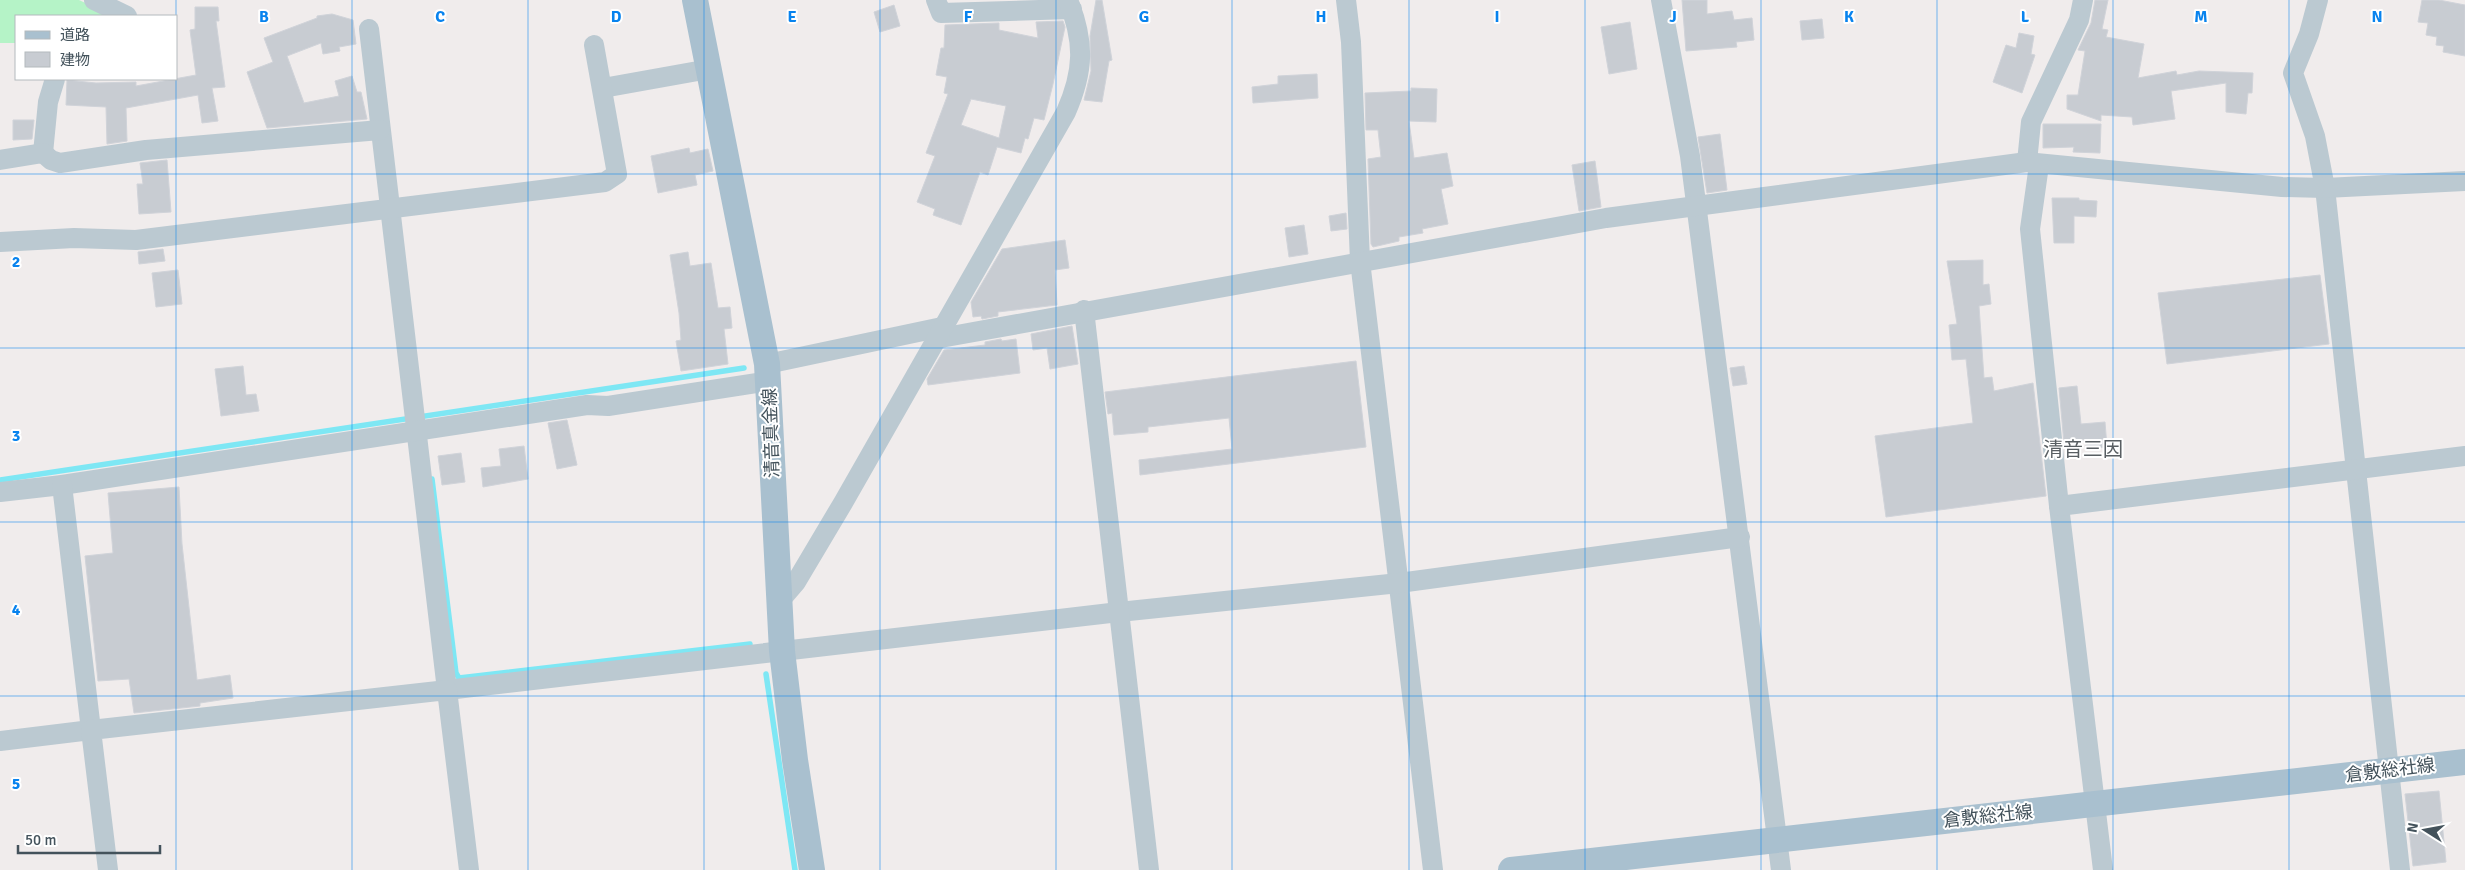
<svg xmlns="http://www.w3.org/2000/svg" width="2465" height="870" font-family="Signika,'Noto Sans JP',sans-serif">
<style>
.green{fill:#b5f3c7}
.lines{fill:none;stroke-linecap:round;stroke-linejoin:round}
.stream{stroke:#7ee7f4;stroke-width:5.5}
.building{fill:#c8ccd2;stroke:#d0d3d9;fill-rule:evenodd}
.minor{stroke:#bbc9d1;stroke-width:20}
.major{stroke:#a9c0cf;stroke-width:26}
.grid{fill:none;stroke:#0883ee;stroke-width:1;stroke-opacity:0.55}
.labels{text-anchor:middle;stroke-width:4;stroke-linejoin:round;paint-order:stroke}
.street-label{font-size:18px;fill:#43525b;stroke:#fff}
.quarter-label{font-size:20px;fill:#585e62;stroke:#fff}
.grid-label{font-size:16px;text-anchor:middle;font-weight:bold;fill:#0883ee;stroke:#fff;stroke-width:4;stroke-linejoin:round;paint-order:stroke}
</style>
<rect width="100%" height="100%" fill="#f0ecec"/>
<path class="green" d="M0,0H79L113,16H16V43H0Z"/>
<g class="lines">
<g class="stream">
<path d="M432,479L456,673L459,678L750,644"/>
<path d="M0,480L744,368"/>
<path d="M766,674L795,870"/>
</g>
</g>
<g class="building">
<path d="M1096,0H1102L1112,60L1109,61L1102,102L1084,100L1091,71L1090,36Z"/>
<path d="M1682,0H1707V14L1732,11L1734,20L1752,18L1754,40L1736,42L1737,47L1686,51Z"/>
<path d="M2095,0H2108L2102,29L2108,30L2106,37L2144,44L2138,78L2176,71L2177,75L2199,71L2253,73L2252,93H2248L2246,114L2226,112V83L2171,91L2175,119L2133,125L2132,117L2101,115V121L2067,109V95H2078L2085,51L2078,50L2091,23Z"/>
<path d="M2422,0H2439L2465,5V56L2443,52L2444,46L2436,45L2437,37L2426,35L2428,23L2418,22Z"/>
<path d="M894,5L900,26L880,32L874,12Z"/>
<path d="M195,7H218L219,21H216L225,87L212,88L218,121L202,123L198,95L126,108L127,141L107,144L106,107L66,105L67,80L96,83L136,82V86L196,75L190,30L195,29Z"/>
<path d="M332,14L353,20L356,44L339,47L340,51L323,54L321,43L287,56L304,103L339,96L335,81L352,76L357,92H361L367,119L267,128L247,72L273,62L264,38L317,18V16Z"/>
<path d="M1822,19L1824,38L1802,40L1800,21Z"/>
<path d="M1063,21L1065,27L1053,84L1044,120L1034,118L1028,139L1025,138L1021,153L997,147L988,175L980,172L961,225L933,215L935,209L917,202L935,156L926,153L948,94L944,93L947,77L936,75L941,48H944L945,25L999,23V30L1038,38L1036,22ZM971,99L1006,106L999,138L961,125Z"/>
<path d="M1630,22L1637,69L1609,74L1601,27Z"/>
<path d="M2019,33L2034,36L2031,54L2035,55L2022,93L1993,82L2006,45L2016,48Z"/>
<path d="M1317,74L1318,98L1253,103L1252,87L1278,84V76Z"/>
<path d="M1411,88L1437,89L1436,122L1409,121L1414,158L1447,153L1453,186L1441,189L1448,224L1422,229L1423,233L1399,237V241L1373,247L1371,244L1368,159L1381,157L1378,130H1366L1365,93L1411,91Z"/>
<path d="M13,120H34L32,139L13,140Z"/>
<path d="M2043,124H2101L2100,153L2073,152L2074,147L2043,148Z"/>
<path d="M1720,134L1727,190L1707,193L1698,137Z"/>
<path d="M689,148L690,153L708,149L713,171L695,175L697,185L658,193L651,156Z"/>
<path d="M167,160L171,212L139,214L137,184H143L140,163Z"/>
<path d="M1595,161L1601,207L1579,211L1572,165Z"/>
<path d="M2052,198H2079V200L2097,201L2096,217L2074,216V243H2054Z"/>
<path d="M1346,213L1347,229L1331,231L1329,216Z"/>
<path d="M1304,225L1308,254L1289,257L1285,228Z"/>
<path d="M1065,240L1069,268L1055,270L1057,305L998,312V316L982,319L981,316L973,317L971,302L1002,249Z"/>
<path d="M163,249L165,261L139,264L138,252Z"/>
<path d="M688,252L690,266L711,263L718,308L730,307L732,328L724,329L728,364L681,371L676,341L681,340L679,313L670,255Z"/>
<path d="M1983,260V285L1989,284L1991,304L1979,306L1984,378L1992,377L1994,391L2033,383L2046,496L1886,517L1875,436L1973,423L1966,359L1952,360L1949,325L1957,324L1947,261Z"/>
<path d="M178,270L182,304L156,307L152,273Z"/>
<path d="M2320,275L2329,344L2167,364L2158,293Z"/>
<path d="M1072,326L1078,364L1050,369L1047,348L1033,350L1031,334Z"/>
<path d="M1001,339L1002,341L1016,339L1020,373L928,385L927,379L944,350L985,345V342Z"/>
<path d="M1356,361L1366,447L1140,475L1139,460L1232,449L1229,418L1148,427V432L1114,435L1112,413L1108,414L1105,392Z"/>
<path d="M243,366L246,395L256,394L259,411L221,416L215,369Z"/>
<path d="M1744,366L1747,384L1733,386L1730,368Z"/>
<path d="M2077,386L2081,424L2105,422L2107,447L2086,449V441L2064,443L2059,388Z"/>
<path d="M567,420L577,465L557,469L548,423Z"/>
<path d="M524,446L528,479L483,487L481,468L501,466L499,449Z"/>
<path d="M461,453L465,482L442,485L438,456Z"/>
<path d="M179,487L182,544L197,680L230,675L233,698L200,703V706L134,713L129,679L98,681L85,556L113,553L108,493Z"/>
<path d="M2439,791L2446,862L2413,866L2405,794Z"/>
</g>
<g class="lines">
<g class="minor">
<path d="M94,0L127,16"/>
<path d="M936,0L941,13L1072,9"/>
<path d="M1346,0L1351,42L1360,261L1433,870"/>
<path d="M1661,0L1690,156L1781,870"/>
<path d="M2318,0L2309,34L2293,73L2315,136L2325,188L2400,870"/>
<path d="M369,29L447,690L1119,612L1399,583L1740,537"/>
<path d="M603,88L709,69"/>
<path d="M43,153L48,102L55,79"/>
<path d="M0,160L43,153L51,160L60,163L146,150L380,130"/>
<path d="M2027,162L2031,122L2079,20L2083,0"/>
<path d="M2039,165L2030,229L2059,506L2103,870"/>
<path d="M0,242L74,238L136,240L605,182L617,174L594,45"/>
<path d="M1084,310L1149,870"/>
<path d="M935,339L1606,218L2027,162L2282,187L2325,188L2465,181"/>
<path d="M767,364L942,327"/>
<path d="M0,492L62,485L587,405L608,406L769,381"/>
<path d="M2059,506L2465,456"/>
<path d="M778,603L796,582L843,503L1066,112C1084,71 1085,42 1068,0"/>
<path d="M0,741L91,730L62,485"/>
<path d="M108,870L91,730L447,690L469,870"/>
</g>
<g class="major">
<path d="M695,0L767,364L782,651L795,760L812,870"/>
<path d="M1511,870L2465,762"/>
</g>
</g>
<path class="grid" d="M176,0V16M352,0V870M528,0V870M704,0V870M880,0V870M1056,0V870M1232,0V870M1409,0V870M1585,0V870M1761,0V870M1937,0V870M2113,0V870M2289,0V870M176,79V870M0,174H2465M0,348H2465M0,522H2465M0,696H2465"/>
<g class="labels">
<g class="street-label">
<text transform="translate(771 433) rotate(-92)" y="6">清音真金線</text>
<text transform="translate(2390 770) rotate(-7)" y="6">倉敷総社線</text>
<text transform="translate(1988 816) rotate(-6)" y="6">倉敷総社線</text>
</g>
<g class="quarter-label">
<text x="2083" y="456">清音三因</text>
</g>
</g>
<g class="grid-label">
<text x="264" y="22">B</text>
<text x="440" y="22">C</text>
<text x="616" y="22">D</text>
<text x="792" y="22">E</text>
<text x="968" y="22">F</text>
<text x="1144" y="22">G</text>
<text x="1321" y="22">H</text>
<text x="1497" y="22">I</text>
<text x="1673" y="22">J</text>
<text x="1849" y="22">K</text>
<text x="2025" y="22">L</text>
<text x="2201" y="22">M</text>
<text x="2377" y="22">N</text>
<text x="16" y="267">2</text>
<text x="16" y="441">3</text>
<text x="16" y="615">4</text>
<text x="16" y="789">5</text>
</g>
<rect x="15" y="15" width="162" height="65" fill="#ffffff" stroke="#b4babd"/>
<rect x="25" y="31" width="25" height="8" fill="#a9c0cf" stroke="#b4babd"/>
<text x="60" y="40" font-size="15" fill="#43525b">道路</text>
<rect x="25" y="52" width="25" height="15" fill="#c8ccd2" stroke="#b4babd"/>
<text x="60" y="65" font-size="15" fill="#43525b">建物</text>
<g transform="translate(2425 830) rotate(281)" stroke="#ffffff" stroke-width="4" paint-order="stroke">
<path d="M0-4L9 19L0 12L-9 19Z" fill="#43525b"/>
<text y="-8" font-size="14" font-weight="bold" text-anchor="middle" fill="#43525b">N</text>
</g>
<path d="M18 845v8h142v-8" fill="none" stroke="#43525b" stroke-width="2.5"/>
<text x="25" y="845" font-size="15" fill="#43525b" stroke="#ffffff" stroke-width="4" paint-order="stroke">50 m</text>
</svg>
